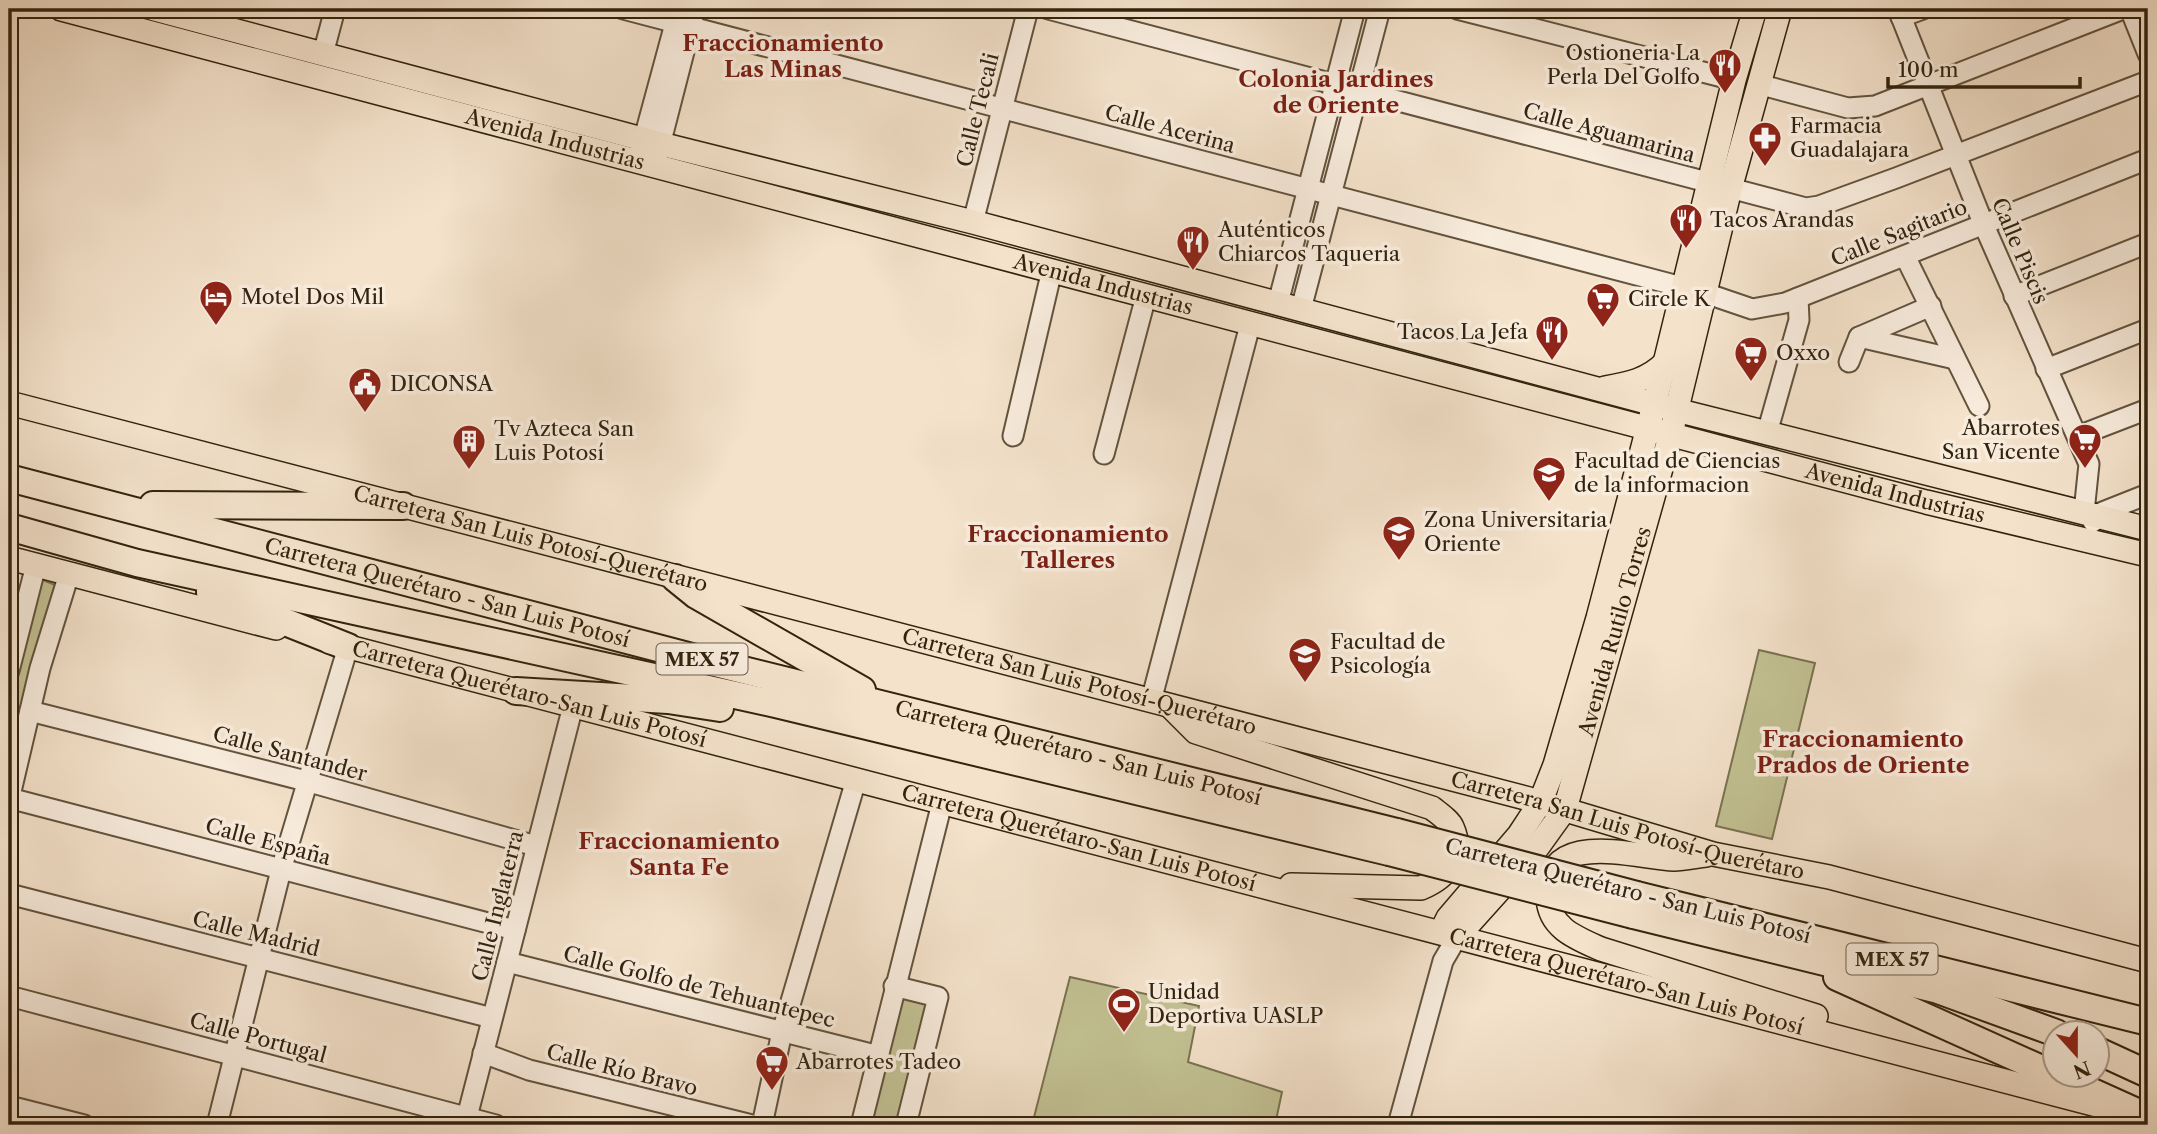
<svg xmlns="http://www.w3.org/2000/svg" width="2157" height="1134" font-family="'Libre Caslon Text',serif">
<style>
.green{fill:#c2c193;stroke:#7a7250;stroke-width:2}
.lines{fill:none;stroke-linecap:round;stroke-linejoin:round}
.minor-casing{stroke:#62533d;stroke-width:23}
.major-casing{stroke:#32230e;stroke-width:26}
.highway-casing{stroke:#32230e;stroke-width:30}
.minor{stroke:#f8ecdd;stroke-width:19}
.major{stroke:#f4e2cb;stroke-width:23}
.highway{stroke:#f4e2cb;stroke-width:26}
.highway-bridge-casing{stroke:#32230e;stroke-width:30;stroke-linecap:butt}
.highway-bridge{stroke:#f4e2cb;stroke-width:26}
.labels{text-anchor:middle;stroke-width:7;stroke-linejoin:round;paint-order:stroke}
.shield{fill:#f8ecdd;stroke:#6d5f4c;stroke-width:2}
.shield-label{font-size:19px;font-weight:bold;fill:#32230e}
.poi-label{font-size:21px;fill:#32230e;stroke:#f8ecdd;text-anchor:start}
.street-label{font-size:21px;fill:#32230e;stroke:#f8ecdd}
.neighbourhood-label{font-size:23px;font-weight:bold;fill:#7a1f14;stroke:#f8ecdd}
</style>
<rect width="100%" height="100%" fill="#f4e2cb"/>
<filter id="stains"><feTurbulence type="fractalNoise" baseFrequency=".00286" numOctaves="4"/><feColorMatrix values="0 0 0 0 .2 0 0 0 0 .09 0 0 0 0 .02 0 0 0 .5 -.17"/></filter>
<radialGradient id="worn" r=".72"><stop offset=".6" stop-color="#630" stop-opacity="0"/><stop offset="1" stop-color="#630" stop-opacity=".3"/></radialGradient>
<g class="green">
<path d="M38,578L60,587L9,765V684Z"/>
<path d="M1759,650L1815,663L1772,839L1716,826Z"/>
<path d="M1070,977L1199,1006L1188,1062L1282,1092L1275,1125H1032Z"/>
<path d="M901,994L931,1001L899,1125H867Z"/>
</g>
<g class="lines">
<defs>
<g id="minor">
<path d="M623,9L1705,293L1752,309L1785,303L2148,159"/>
<path d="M1048,9L1806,208L1819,206L1896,178L2148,81"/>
<path d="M1457,9L1734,80"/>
<path d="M1898,9L1983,223L2089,464L2084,512"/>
<path d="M2130,9L2148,54"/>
<path d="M1901,17L1923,9"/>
<path d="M323,54L335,9"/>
<path d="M1758,84L1848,108L1875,106L2123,9"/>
<path d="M640,153L679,9"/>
<path d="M657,157L695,9"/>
<path d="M973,222L1028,9"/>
<path d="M1905,256L1979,406"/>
<path d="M2014,296L2148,243"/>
<path d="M1278,303L1355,9"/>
<path d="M1931,306L1859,337L1955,359"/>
<path d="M1301,309L1380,9"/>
<path d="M1849,362L1859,337"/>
<path d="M2046,369L2148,329"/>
<path d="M1767,433L1799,320L1798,298"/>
<path d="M1013,436L1052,270"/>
<path d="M2078,436L2148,409"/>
<path d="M1104,454L1146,296"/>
<path d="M2093,522L2095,515L2148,494"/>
<path d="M9,671L36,565"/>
<path d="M1151,701L1250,325"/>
<path d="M30,711L306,781L536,846"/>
<path d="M9,798L515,930"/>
<path d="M9,800L40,668L69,574"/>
<path d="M9,894L492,1018"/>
<path d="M507,962L879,1056"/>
<path d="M894,986L938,997L906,1125"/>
<path d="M9,996L496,1125"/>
<path d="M483,1053L529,1070L752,1125"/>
<path d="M9,1106L84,1125"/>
<path d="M467,1117L573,706"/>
<path d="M217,1125L281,870L348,647"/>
<path d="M762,1125L782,1032L856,780"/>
<path d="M861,1125L942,803"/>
<path d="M1398,1125L1443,961L1457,937"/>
</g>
<g id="major">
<path id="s1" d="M61,9L1926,502L2148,555"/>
<path d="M154,9L661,144L973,222L1676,410L2148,529"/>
<path d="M1605,388C1629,384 1648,380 1665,363"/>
<path id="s2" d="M9,403L1529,799L1713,854L1829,877L2148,961"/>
<path d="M9,558L276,628"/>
<path id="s3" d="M330,642L2108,1108"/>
<path d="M1170,706L1196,732L1432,808C1438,813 1449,820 1452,827C1465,856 1446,878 1421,888L1291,885"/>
<path d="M1706,855C1696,856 1685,859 1674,859C1634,857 1545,828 1548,897C1549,928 1576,938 1601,949L1816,1016"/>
<path d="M1441,932L1448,918L1519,835L1540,803L1555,765L1598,618L1665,363L1734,80L1755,9"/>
<path id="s4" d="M1457,937L1537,848L1565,809L1671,433L1730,189L1780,9"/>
</g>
<g id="highway">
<path id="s5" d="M9,478L711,662L1397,832"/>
<path d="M153,505L403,506"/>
<path d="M9,527L137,563L776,704L1389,852"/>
<path d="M675,578L696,595L862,690"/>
<path d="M210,592L348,647"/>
<path d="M516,691L668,700L720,708"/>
<path d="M1637,895L2148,1022"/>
<path d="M1633,915L1938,990L2056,1033"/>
<path d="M1837,977L2148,1117"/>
<path d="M2098,1051L2148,1074"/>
</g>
</defs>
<use href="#minor" class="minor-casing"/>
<use href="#major" class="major-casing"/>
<use href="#highway" class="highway-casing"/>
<use href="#minor" class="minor"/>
<use href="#major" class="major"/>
<use href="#highway" class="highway"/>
<defs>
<g id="highway-bridge">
<path d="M1397,832L1637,895"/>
<path d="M1389,852L1633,915"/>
</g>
</defs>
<use href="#highway-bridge" class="highway-bridge-casing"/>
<use href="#highway-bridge" class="highway-bridge"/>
</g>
<defs>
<symbol id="restaurant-pin" viewBox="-11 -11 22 30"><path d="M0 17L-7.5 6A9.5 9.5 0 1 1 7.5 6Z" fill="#8f2418" stroke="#f8ecdd"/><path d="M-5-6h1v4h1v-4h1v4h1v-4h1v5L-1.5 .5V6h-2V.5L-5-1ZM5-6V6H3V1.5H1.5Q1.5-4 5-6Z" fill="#fff"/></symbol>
<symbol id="pharmacy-pin" viewBox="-11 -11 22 30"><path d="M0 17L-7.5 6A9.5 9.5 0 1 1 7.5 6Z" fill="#8f2418" stroke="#f8ecdd"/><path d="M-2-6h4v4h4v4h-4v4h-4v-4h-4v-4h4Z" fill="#fff"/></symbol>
<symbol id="hotel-pin" viewBox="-11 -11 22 30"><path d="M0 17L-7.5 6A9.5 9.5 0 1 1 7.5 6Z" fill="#8f2418" stroke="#f8ecdd"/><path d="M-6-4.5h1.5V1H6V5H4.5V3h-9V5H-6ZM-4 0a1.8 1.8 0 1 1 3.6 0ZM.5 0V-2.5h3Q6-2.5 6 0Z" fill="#fff"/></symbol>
<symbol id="supermarket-pin" viewBox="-11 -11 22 30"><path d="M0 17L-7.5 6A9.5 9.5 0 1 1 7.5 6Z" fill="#8f2418" stroke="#f8ecdd"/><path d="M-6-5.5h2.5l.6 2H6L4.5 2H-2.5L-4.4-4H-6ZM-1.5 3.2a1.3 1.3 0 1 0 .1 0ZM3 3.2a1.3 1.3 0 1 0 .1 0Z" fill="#fff"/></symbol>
<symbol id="civic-pin" viewBox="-11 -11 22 30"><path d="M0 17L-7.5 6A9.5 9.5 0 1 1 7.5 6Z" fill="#8f2418" stroke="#f8ecdd"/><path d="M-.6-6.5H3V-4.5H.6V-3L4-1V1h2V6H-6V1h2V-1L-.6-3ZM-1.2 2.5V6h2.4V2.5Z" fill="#fff"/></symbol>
<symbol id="building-pin" viewBox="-11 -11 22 30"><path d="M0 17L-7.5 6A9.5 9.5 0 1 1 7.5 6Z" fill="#8f2418" stroke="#f8ecdd"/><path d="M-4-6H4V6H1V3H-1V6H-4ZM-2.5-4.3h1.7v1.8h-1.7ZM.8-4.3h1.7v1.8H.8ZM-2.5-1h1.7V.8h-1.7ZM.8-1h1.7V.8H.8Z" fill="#fff"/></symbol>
<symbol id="university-pin" viewBox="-11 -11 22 30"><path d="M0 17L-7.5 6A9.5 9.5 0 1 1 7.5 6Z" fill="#8f2418" stroke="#f8ecdd"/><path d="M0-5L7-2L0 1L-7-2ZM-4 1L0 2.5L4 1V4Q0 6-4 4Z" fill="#fff"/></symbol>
<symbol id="stadium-pin" viewBox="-11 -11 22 30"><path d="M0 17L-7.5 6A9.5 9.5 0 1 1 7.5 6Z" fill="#8f2418" stroke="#f8ecdd"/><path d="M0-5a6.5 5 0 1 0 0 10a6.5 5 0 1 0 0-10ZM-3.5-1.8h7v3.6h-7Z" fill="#fff"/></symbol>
</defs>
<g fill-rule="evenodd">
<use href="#restaurant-pin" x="1706" y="46" width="38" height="52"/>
<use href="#pharmacy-pin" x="1746" y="119" width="38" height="52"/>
<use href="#restaurant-pin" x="1667" y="201" width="38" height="52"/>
<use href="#restaurant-pin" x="1174" y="223" width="38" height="52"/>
<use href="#hotel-pin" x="197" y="278" width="38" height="52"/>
<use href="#supermarket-pin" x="1584" y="280" width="38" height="52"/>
<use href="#restaurant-pin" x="1533" y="313" width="38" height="52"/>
<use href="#supermarket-pin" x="1732" y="334" width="38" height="52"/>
<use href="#civic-pin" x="346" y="365" width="38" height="52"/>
<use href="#supermarket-pin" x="2066" y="421" width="38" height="52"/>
<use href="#building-pin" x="450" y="422" width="38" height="52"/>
<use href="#university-pin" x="1530" y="454" width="38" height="52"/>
<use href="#university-pin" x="1380" y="513" width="38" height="52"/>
<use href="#university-pin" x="1286" y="635" width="38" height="52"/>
<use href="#stadium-pin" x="1105" y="985" width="38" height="52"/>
<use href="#supermarket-pin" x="753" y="1043" width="38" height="52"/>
</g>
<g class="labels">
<g class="shield">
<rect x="656.5" y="643.5" width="91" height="31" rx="5"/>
<rect x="1846.5" y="943.5" width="91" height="31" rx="5"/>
</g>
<g class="shield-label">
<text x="702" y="666">MEX 57</text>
<text x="1892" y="966">MEX 57</text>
</g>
<g class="poi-label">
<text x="1700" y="60" text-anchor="end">Ostioneria La<tspan x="1700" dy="24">Perla Del Golfo</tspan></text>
<text x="1790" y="133">Farmacia<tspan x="1790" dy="24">Guadalajara</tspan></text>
<text x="1710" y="227">Tacos Arandas</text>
<text x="1218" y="237">Auténticos<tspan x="1218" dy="24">Chiarcos Taqueria</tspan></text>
<text x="241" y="304">Motel Dos Mil</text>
<text x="1628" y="306">Circle K</text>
<text x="1528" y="339" text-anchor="end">Tacos La Jefa</text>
<text x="1776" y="360">Oxxo</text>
<text x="390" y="391">DICONSA</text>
<text x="2060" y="435" text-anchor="end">Abarrotes<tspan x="2060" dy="24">San Vicente</tspan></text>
<text x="494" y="436">Tv Azteca San<tspan x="494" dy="24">Luis Potosí</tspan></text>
<text x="1574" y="468">Facultad de Ciencias<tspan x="1574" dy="24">de la informacion</tspan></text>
<text x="1424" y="527">Zona Universitaria<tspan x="1424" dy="24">Oriente</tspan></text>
<text x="1330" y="649">Facultad de<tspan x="1330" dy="24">Psicología</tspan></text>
<text x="1148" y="999">Unidad<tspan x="1148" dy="24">Deportiva UASLP</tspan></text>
<text x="796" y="1069">Abarrotes Tadeo</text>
</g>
<g class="street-label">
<text transform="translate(978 110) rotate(-76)" y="7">Calle Tecali</text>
<text transform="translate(1170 129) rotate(15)" y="7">Calle Acerina</text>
<text transform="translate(1609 133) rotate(15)" y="7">Calle Aguamarina</text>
<text dy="7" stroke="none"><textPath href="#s1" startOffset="511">Avenida Industrias</textPath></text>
<text transform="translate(1899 233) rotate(-22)" y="7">Calle Sagitario</text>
<text transform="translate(2020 251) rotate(67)" y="7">Calle Piscis</text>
<text dy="7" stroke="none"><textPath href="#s1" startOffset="1078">Avenida Industrias</textPath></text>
<text dy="7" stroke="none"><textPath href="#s1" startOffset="1897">Avenida Industrias</textPath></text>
<text dy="7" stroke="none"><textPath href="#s2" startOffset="539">Carretera San Luis Potosí-Querétaro</textPath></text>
<text dy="7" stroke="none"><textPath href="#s5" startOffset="453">Carretera Querétaro - San Luis Potosí</textPath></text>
<text dy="7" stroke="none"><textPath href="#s4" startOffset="352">Avenida Rutilo Torres</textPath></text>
<text dy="7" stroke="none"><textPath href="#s2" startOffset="1106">Carretera San Luis Potosí-Querétaro</textPath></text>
<text dy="7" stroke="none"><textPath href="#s3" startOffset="206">Carretera Querétaro-San Luis Potosí</textPath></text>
<text dy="7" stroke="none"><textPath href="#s5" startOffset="1104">Carretera Querétaro - San Luis Potosí</textPath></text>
<text transform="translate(290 754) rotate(15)" y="7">Calle Santander</text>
<text dy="7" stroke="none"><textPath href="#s2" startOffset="1673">Carretera San Luis Potosí-Querétaro</textPath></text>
<text dy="7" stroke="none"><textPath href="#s3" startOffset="774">Carretera Querétaro-San Luis Potosí</textPath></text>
<text transform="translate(268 842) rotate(15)" y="7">Calle España</text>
<text transform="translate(1628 891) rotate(14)" y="7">Carretera Querétaro - San Luis Potosí</text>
<text transform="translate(498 906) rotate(-76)" y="7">Calle Inglaterra</text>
<text transform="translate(256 934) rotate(14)" y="7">Calle Madrid</text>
<text dy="7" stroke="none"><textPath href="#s3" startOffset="1340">Carretera Querétaro-San Luis Potosí</textPath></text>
<text transform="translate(699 987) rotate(14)" y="7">Calle Golfo de Tehuantepec</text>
<text transform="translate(258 1038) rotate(15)" y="7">Calle Portugal</text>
<text transform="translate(622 1070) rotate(14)" y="7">Calle Río Bravo</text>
</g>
<g class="neighbourhood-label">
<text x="783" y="51">Fraccionamiento<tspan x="783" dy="26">Las Minas</tspan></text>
<text x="1336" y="87">Colonia Jardines<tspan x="1336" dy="26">de Oriente</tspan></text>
<text x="1068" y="542">Fraccionamiento<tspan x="1068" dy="26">Talleres</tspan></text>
<text x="1863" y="747">Fraccionamiento<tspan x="1863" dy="26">Prados de Oriente</tspan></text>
<text x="679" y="849">Fraccionamiento<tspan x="679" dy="26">Santa Fe</tspan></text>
</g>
</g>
<rect width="2157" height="1134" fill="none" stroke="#f4e2cb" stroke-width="35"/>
<rect x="10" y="10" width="2136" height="1113" fill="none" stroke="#32230e" stroke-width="3.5"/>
<rect x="18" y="18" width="2122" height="1099" fill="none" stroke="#32230e" stroke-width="2"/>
<g transform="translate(2076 1054) rotate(159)"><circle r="33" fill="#f8ecdd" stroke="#a99c8a" stroke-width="2"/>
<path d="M0-5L12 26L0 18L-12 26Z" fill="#8f2418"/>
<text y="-10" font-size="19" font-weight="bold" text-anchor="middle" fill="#32230e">N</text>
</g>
<path d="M1888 77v10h192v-10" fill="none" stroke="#32230e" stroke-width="3.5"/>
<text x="1898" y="77" font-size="21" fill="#32230e" stroke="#f8ecdd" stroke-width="5" paint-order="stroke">100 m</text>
<rect width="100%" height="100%" filter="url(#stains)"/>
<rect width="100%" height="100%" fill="url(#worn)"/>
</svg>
